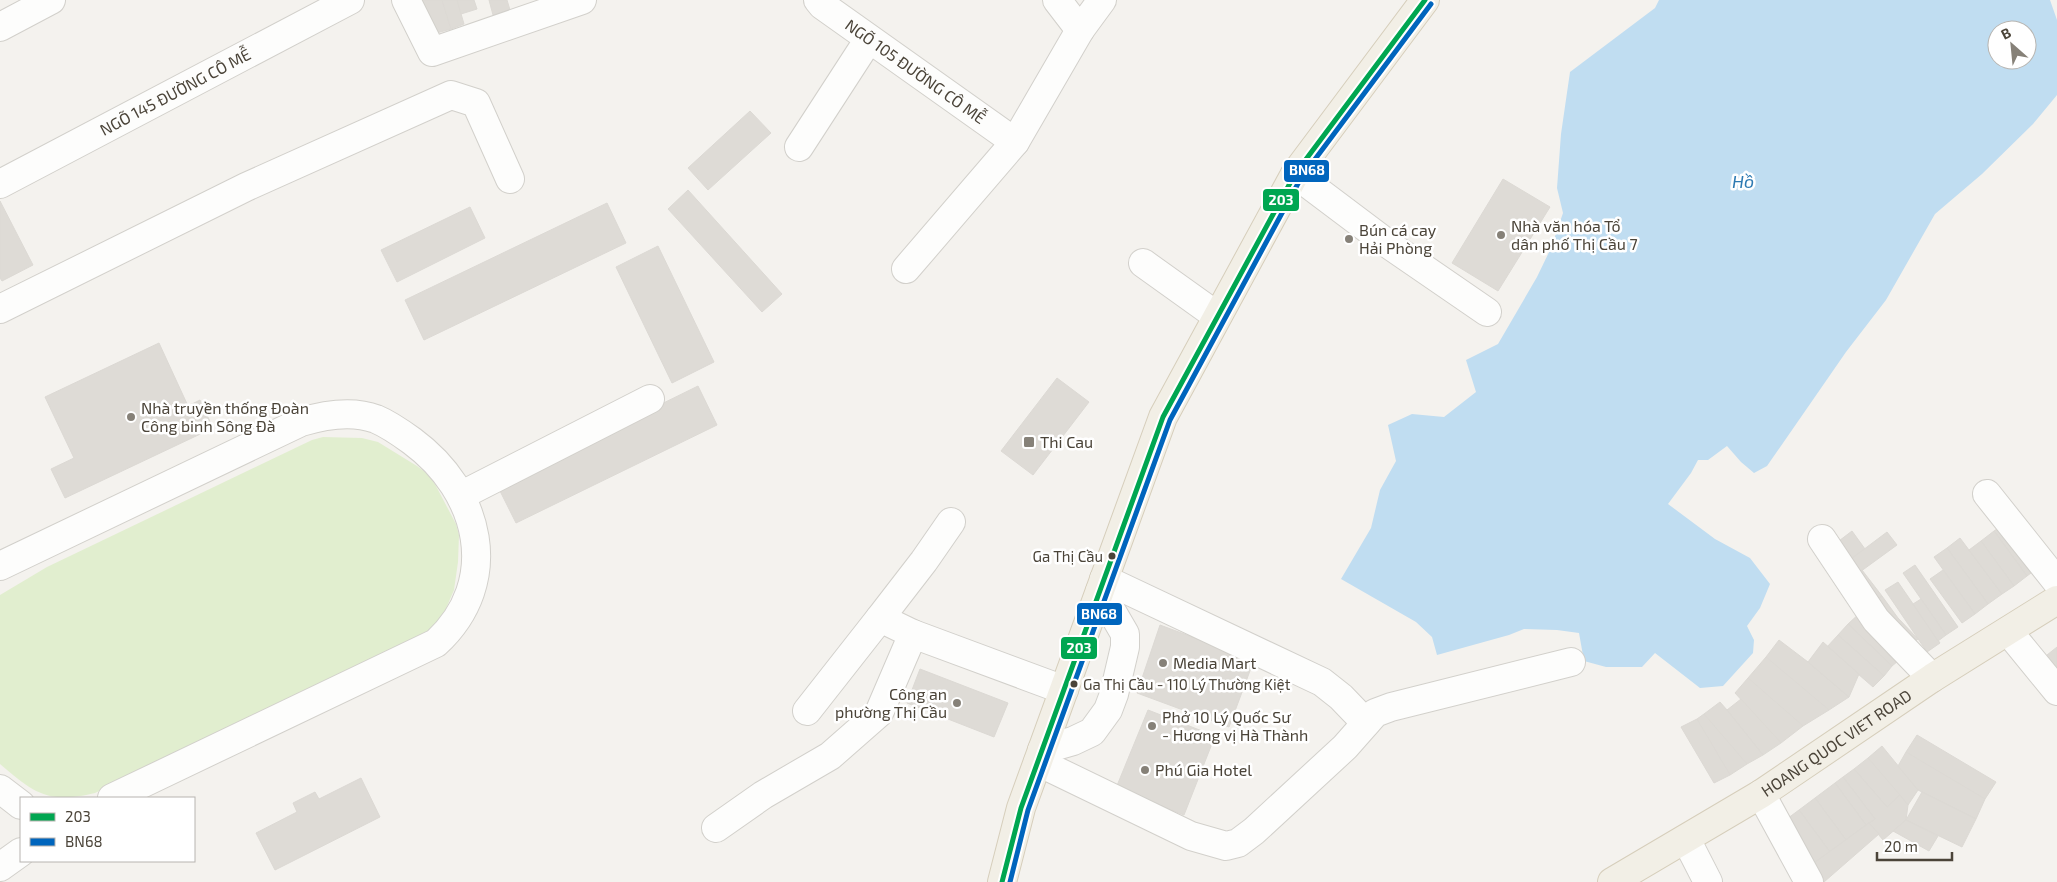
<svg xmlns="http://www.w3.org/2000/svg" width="2057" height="882" font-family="'Exo 2',sans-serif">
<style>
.green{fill:#e1eecf}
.water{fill:#c0ddf1;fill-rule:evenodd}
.building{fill:#dedbd6;stroke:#dcd9d4}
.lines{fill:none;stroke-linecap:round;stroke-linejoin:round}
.minor-casing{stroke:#d2d0cb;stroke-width:30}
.major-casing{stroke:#d6cebb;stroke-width:30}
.minor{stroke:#fdfdfc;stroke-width:28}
.major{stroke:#f2efe6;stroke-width:28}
.bus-1-casing{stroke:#fff;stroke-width:9}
.bus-2-casing{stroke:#fff;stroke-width:9}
.bus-1{stroke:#00a651;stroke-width:5}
.bus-2{stroke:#0065bd;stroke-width:5}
.poi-dot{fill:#868178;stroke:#fff;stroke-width:2}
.bus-dot{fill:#4b4439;stroke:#fff;stroke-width:2}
.labels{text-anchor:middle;stroke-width:5;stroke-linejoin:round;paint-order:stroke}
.bus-label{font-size:15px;fill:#4b4439;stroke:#fff;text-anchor:end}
.street-label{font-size:16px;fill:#4b4439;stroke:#fff}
.poi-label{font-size:16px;fill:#4b4439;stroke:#fff;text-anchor:start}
.water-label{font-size:18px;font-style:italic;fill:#2e7ab2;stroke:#fff}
.line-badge{stroke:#fff;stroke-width:2}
.badge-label{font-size:14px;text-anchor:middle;font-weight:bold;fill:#fff}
</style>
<rect width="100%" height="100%" fill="#f4f2ee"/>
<path class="green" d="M323,437L362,438L378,442L417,466L429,475L436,486L456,524L459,535L458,562L454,590L444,613L427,633L95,793C48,804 35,794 0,764V595L47,567L312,440Z"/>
<path class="water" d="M1659,0H2050L2057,20V95L2033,124L1982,174L1935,214L1886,300L1846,352L1767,466L1754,473L1741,462L1727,446L1708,460H1698L1691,473L1668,504L1715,539L1750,558L1770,584L1760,608L1747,626L1754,640L1753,653L1723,686L1700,688L1655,653L1642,667H1606L1584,661L1579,633L1557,630L1524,629L1509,635L1437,655L1432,637L1416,622L1341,579L1371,528L1380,490L1396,461L1388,425L1412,414L1444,417L1476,392L1466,360L1498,344L1537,277L1551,248L1563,213L1557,188L1561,134L1570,72L1655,8ZM1997,30H2027V60H1997Z"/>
<g class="building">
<path d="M422,0H442L451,29L433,34Z"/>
<path d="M442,0H457L464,24L451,29Z"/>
<path d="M457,0H474L477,9L461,14Z"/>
<path d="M489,0H507L510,10L493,15Z"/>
<path d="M750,111L771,133L708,190L688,168Z"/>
<path d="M1503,179L1550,207L1498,291L1452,263Z"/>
<path d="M688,190L782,294L762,312L668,209Z"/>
<path d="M0,201L33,265L2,281L0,278Z"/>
<path d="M607,203L626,243L424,340L405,300Z"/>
<path d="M470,207L485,238L397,282L381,250Z"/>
<path d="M658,246L714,362L672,383L616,267Z"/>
<path d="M159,343L188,406L200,400L213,428L65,498L51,469L74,458L45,397Z"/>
<path d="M1057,378L1089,402L1033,475L1001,451Z"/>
<path d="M698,386L717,425L516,523L497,485Z"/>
<path d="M2007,522L2039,567L2027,576L1994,531Z"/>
<path d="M1852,531L1865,549L1843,565L1831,547Z"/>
<path d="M1994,531L2027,576L2014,586L1981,541Z"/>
<path d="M1887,532L1897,545L1853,577L1843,565Z"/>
<path d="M1960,538L2002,594L1988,604L1947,548Z"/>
<path d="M1981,541L2014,586L2002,594L1969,550Z"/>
<path d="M1947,548L1988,604L1975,614L1934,557Z"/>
<path d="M1915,565L1958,627L1946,635L1903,573Z"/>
<path d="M1862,570L1882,596L1870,605L1850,579Z"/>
<path d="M1943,570L1975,614L1962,623L1930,579Z"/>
<path d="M1898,582L1940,643L1927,652L1885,590Z"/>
<path d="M1882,596L1898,618L1918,639L1907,648L1870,605Z"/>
<path d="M1921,599L1946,635L1938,641L1913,604Z"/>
<path d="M1861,612L1904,656L1892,666L1848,624Z"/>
<path d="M1848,624L1892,666L1884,676L1838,635Z"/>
<path d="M1160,625L1254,660L1229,727L1137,693Z"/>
<path d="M1838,635L1884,676L1873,687L1827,647Z"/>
<path d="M1779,640L1808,662L1849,697L1829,710L1766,657Z"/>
<path d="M1823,642L1859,674L1849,697L1808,662Z"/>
<path d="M2057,647V669L2047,655Z"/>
<path d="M1766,657L1829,710L1803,726L1748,678Z"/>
<path d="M920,669L1008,703L994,737L907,703Z"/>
<path d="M1748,678L1803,726L1781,743L1735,693Z"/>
<path d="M1741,699L1781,743L1763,755L1727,710Z"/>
<path d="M1720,702L1727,710L1763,755L1747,764L1704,714Z"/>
<path d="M1148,710L1215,736L1184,815L1116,788Z"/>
<path d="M1704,714L1747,764L1730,775L1697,719Z"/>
<path d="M1697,719L1730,775L1714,783L1681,727Z"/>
<path d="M1917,735L1996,782L1985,799L1906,752Z"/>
<path d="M1882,746L1918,790L1908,805L1868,758Z"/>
<path d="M1906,752L1985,799L1976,819L1918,790L1898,766Z"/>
<path d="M1868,758L1900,795L1887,807L1854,769Z"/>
<path d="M1854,769L1887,807L1900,795L1908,805L1906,820L1883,840L1869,823L1875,819L1843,777Z"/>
<path d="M1843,777L1875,819L1866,825L1835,783Z"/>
<path d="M361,778L380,817L275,870L256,833L297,812L293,803L315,792L319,799Z"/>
<path d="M1835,783L1866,825L1846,840L1815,798Z"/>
<path d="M1922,792L1976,819L1962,847L1906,820Z"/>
<path d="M1815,798L1846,840L1830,852L1799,810Z"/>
<path d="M1799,810L1830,852L1811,865L1780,824Z"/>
<path d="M1906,820L1938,836L1929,851L1893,831Z"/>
<path d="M1869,823L1879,834L1824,882H1814L1811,865Z"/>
</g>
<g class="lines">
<defs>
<g id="minor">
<path d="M406,0L432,52L582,0"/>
<path id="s1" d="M818,0L822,5L1015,142"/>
<path d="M1057,0L1080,30"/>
<path d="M0,27L51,0"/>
<path d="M799,147L869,39"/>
<path d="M1295,174L1388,244L1487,312"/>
<path id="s2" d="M0,184L350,0"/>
<path d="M1143,263L1217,316"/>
<path d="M906,269L1015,142L1080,30L1102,0"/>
<path d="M0,309L246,187L451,95L476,103L510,179"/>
<path d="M1987,494L2057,582"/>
<path d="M462,495L650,399"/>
<path d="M1822,539L1876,620L1932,678"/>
<path d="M0,566L301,422C324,415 352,410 376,419C388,424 401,433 412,441C480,491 503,581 436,643L112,798"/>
<path d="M1104,579L1322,682L1341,697L1366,723"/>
<path d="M880,618L924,561L951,522"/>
<path d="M2008,631L2057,691"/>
<path d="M807,711L880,618L913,634"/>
<path d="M1042,750L1073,741L1092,732L1108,710L1114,694L1125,647V634L1100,591"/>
<path d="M1038,762L1191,836L1226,846L1238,843L1254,831L1345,747L1375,713L1391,707L1571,662"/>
<path d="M0,789L21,805"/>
<path d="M1761,794L1809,882"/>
<path d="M716,828L763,795L830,756L879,713L913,634L1064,690"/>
<path d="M1686,839L1708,882"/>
<path d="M0,867L21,852"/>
</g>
<g id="major">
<path d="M1002,882L1021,808L1163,417L1295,174L1425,0"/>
<path id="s3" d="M1612,882L1761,794L1932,678L2057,600"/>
</g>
</defs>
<use href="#minor" class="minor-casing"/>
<use href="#major" class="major-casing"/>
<use href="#minor" class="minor"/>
<use href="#major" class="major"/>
<defs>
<path id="bus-1" d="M1002,882L1021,808L1163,417L1295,174L1425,0"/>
<path id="bus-2" d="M1010,882L1028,810L1170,420L1301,178L1431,4"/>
</defs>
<use href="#bus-1" class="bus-1-casing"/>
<use href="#bus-2" class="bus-2-casing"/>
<use href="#bus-1" class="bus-1"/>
<use href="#bus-2" class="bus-2"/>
</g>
<g class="poi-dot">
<circle cx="1501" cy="235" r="5"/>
<circle cx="1349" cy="239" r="5"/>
<circle cx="131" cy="417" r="5"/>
<rect x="1023" y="436" width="12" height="12" rx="2.5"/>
<circle cx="1163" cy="663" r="5"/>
<circle cx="957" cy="703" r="5"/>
<circle cx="1152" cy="726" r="5"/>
<circle cx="1145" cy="770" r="5"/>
</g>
<g class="bus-dot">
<circle cx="1112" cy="556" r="4.5"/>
<circle cx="1074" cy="684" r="4.5"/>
</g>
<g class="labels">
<g class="bus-label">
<text x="1103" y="562">Ga Thị Cầu</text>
<text x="1083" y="690" text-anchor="start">Ga Thị Cầu - 110 Lý Thường Kiệt</text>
</g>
<g class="street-label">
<text dy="6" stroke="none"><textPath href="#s1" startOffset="121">NGÕ 105 ĐƯỜNG CÔ MỄ</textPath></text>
<text dy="6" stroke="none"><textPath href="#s2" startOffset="198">NGÕ 145 ĐƯỜNG CÔ MỄ</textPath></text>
<text dy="6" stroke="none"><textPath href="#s3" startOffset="264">HOANG QUOC VIET ROAD</textPath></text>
</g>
<g class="poi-label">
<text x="1511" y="232">Nhà văn hóa Tổ<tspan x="1511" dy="18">dân phố Thị Cầu 7</tspan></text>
<text x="1359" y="236">Bún cá cay<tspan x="1359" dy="18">Hải Phòng</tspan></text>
<text x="141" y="414">Nhà truyền thống Đoàn<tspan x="141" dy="18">Công binh Sông Đà</tspan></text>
<text x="1040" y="448">Thi Cau</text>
<text x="1173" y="669">Media Mart</text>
<text x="947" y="700" text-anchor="end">Công an<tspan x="947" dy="18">phường Thị Cầu</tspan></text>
<text x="1162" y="723">Phở 10 Lý Quốc Sư<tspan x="1162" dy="18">- Hương vị Hà Thành</tspan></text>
<text x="1155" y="776">Phú Gia Hotel</text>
</g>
<g class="water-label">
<text x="1743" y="188">Hồ</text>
</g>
</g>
<g class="line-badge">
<rect x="1283" y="159" width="47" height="24" rx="5" fill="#0065bd"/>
<rect x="1262" y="188" width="38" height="24" rx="5" fill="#00a651"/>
<rect x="1076" y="602" width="47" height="24" rx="5" fill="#0065bd"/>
<rect x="1060" y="636" width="38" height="24" rx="5" fill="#00a651"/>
</g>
<g class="badge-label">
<text x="1307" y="175">BN68</text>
<text x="1281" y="205">203</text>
<text x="1099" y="619">BN68</text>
<text x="1079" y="653">203</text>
</g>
<rect x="20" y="797" width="175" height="65" fill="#ffffff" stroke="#b7b4b0"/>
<rect x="30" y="813" width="25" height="8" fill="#00a651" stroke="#b7b4b0"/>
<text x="65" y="822" font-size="15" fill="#4b4439">203</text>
<rect x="30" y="838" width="25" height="8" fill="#0065bd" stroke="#b7b4b0"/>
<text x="65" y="847" font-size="15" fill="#4b4439">BN68</text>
<g transform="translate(2012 45) rotate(333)"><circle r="24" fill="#ffffff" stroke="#b7b4b0"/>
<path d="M0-4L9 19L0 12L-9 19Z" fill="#868178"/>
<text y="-8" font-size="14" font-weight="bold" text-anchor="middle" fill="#4b4439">B</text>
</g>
<path d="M1877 852v8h75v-8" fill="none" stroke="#4b4439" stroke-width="2.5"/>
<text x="1884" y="852" font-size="15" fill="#4b4439" stroke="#ffffff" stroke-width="4" paint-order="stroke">20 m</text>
</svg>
